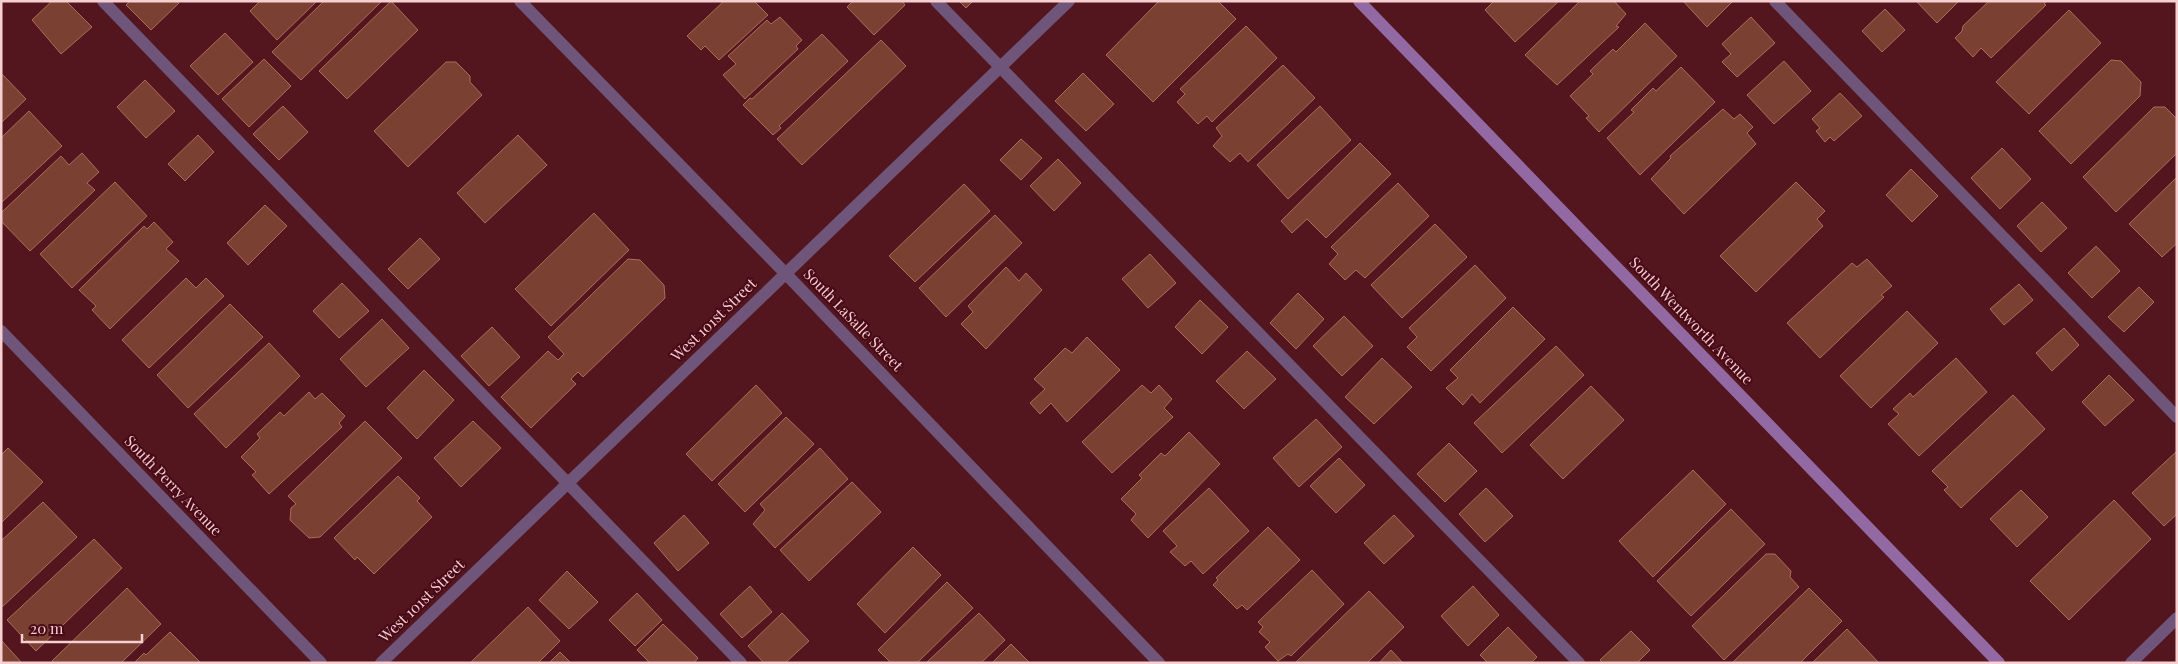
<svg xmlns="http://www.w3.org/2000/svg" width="2178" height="664" font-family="'Playfair Display',serif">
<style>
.building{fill:#7a4031;stroke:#ae6b59}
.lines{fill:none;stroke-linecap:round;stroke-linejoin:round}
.lane{stroke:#6f557a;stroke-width:12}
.street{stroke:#6f557a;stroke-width:12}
.secondary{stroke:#9269a3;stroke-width:12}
.labels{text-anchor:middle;stroke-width:4;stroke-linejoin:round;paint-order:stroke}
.street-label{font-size:15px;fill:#f7cfd0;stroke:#470a16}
</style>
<rect width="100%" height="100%" fill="#53161f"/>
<g class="building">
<path d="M52,1H66L92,27L61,54L32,20Z"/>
<path d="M130,1H177L179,3L151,30L126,5Z"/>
<path d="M260,1H317L277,40L250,11Z"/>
<path d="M324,1H382L301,80L272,52Z"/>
<path d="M391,1L418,30L347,99L319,71Z"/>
<path d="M724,1H754L768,15L719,60L705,46L701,50L687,36Z"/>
<path d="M853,1H902L905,5L874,35L847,7Z"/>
<path d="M959,1H973L966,8Z"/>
<path d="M1159,1H1218L1236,19L1153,102L1106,55Z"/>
<path d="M1494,1H1559L1515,42L1485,10Z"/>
<path d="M1580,1H1614L1626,14L1616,26L1619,27L1557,85L1525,55Z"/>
<path d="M1683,1H1733L1707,27Z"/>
<path d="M1916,1H1959L1937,23Z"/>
<path d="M1989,1H2047L2044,4L2046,5L1991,58L1981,48L1973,57L1955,38L1962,31L1963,26Z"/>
<path d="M1885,9L1905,30L1882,52L1862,31Z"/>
<path d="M2069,10L2101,43L2029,114L1996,82Z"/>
<path d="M780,17L802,40L796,46L798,49L745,99L723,75L736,64L728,56L767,20L771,24Z"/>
<path d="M1751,17L1775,43L1737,77L1722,62L1731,54L1722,44Z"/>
<path d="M1645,23L1677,56L1599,132L1586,118L1589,116L1570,96L1593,74L1590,71L1613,49L1616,52Z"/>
<path d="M1246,26L1277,58L1212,122L1207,116L1198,124L1177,102L1185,94L1180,89Z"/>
<path d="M225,33L253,62L218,95L190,66Z"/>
<path d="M822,34L848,61L779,126L781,128L773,135L743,105L750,98L752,99Z"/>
<path d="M881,40L906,66L802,165L777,139Z"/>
<path d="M264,59L291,86L249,127L222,99Z"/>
<path d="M2111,60L2121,61L2141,82L2140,96L2071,164L2039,131Z"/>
<path d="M1784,61L1811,91L1774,124L1747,95Z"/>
<path d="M446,62H456L470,76V82L482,95L408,167L374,131Z"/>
<path d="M1283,65L1315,98L1248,162L1240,153L1230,162L1213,146L1222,136L1216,128Z"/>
<path d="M1681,67L1715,102L1640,175L1607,138L1634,112L1631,110L1653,88L1656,91Z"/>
<path d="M1,73L26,99L1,123Z"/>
<path d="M1083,73L1114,104L1086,131L1055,101Z"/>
<path d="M145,80L175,111L146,138L117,107Z"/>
<path d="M1840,93L1862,116L1834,141L1830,137L1825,142L1816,131L1820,128L1812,119Z"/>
<path d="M283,106L308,132L279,160L253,134Z"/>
<path d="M1320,106L1351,140L1288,199L1257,165Z"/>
<path d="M2154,107H2165L2177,119V153L2116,212L2083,177Z"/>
<path d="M1723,109L1734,119L1740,114L1753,127L1747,133L1756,144L1684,214L1651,179L1671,158L1670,156Z"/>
<path d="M29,111L62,146L1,203V138Z"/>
<path d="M198,135L214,152L185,181L168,164Z"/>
<path d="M518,135L547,165L485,223L457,193Z"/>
<path d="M1021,139L1042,158L1021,180L1000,160Z"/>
<path d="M1360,143L1391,174L1326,238L1307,219L1292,233L1281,221Z"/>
<path d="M2002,148L2031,179L2000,209L1971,178Z"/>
<path d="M82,153L99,172L87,183L95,190L30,251L1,221V213L61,156L69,165Z"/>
<path d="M1058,159L1081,183L1054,211L1030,186Z"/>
<path d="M1911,169L1938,196L1912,222L1886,195Z"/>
<path d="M2177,177V243L2162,257L2129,224Z"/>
<path d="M115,182L147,216L72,288L40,254Z"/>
<path d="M1796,182L1825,211L1817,219L1823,226L1756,292L1720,256Z"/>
<path d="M1398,183L1429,216L1365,278L1356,270L1345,280L1329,264L1338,254L1331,247Z"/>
<path d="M964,184L990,211L915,282L889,256Z"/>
<path d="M2042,202L2067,228L2041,252L2017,226Z"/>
<path d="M265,205L287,226L248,265L227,243Z"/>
<path d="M594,213L629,250L551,326L515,289Z"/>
<path d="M995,215L1022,243L946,317L919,288Z"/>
<path d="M154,222L173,242L166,249L179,261L110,329L92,310L96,306L79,290L144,226L147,229Z"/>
<path d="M1435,224L1467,257L1402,318L1371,285Z"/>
<path d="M420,238L440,259L408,289L388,269Z"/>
<path d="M2096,246L2120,271L2092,298L2068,273Z"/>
<path d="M1150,254L1176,283L1148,308L1122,279Z"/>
<path d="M628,259L640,260L664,285L665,298L583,377L578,372L571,379L576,384L531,428L501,397L548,351L558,360L564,354L548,337Z"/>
<path d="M1867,259L1892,286L1881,295L1884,297L1820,358L1787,323L1852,263L1857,267Z"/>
<path d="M1475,265L1506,298L1431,371L1407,347L1417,337L1409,328Z"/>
<path d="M1006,267L1019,281L1026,273L1042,290L986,349L961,324L973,312L968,306Z"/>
<path d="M186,278L196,288L206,278L224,296L149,368L122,340Z"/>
<path d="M342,283L369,311L339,338L313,311Z"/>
<path d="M2019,284L2033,300L2004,325L1990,309Z"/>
<path d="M2139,287L2154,302L2124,332L2108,317Z"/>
<path d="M1298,293L1324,319L1296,349L1270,323Z"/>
<path d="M1200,300L1228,327L1202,354L1175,327Z"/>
<path d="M230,304L263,337L188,408L157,375Z"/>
<path d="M1513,307L1545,339L1480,403L1472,394L1463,405L1446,388L1458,378L1450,370Z"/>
<path d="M1907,311L1938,343L1871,408L1840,376Z"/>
<path d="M1344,316L1373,346L1342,376L1313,346Z"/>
<path d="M382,319L409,348L366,387L340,359Z"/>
<path d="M492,327L520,357L489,386L461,356Z"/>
<path d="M2064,328L2079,345L2052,371L2036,353Z"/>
<path d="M1087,337L1120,370L1067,422L1051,403L1040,414L1030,403L1045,389L1034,379L1065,348L1072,353Z"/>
<path d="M269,343L300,376L226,448L194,414Z"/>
<path d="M1556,346L1584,375L1502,453L1474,423Z"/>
<path d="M1247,351L1276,379L1244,409L1216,381Z"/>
<path d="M1382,358L1412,387L1374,424L1345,397Z"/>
<path d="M1956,358L1987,392L1919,456L1888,424L1899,414L1893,409L1910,393L1913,397Z"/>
<path d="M424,370L454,400L417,439L387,408Z"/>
<path d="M2109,375L2134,400L2105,426L2082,402Z"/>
<path d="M756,385L782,413L712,481L686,454Z"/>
<path d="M1142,385L1151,393L1159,385L1172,399L1164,408L1173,417L1112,473L1082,442Z"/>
<path d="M1591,386L1624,420L1563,479L1530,445Z"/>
<path d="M309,392L315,399L322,393L345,416L339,423L342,427L269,494L252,475L256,472L241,457L260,438L257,434L280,412L284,416Z"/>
<path d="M2013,395L2045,429L1961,508L1944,490L1948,487L1932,471Z"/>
<path d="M786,417L814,444L745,512L718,484Z"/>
<path d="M1316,419L1342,447L1299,487L1273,458Z"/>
<path d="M365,421L402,458L320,537L309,538L290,520L291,508L296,504L288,496Z"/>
<path d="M473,421L501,448L461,487L434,458Z"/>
<path d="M1189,432L1220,464L1148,538L1131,520L1136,514L1121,499L1142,478L1139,475L1161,453L1165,456Z"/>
<path d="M1449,443L1477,471L1445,502L1417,474Z"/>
<path d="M8,448L43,482L1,523V455Z"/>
<path d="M820,448L848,479L775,548L753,524L765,510L760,504Z"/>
<path d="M2177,451V514L2164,526L2132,493Z"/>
<path d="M1339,458L1365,485L1336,513L1310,486Z"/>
<path d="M1693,470L1726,504L1653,577L1619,541Z"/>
<path d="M398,476L420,498L417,501L432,517L374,574L357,557L355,560L334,538Z"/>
<path d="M852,482L881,512L809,581L780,550Z"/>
<path d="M1209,488L1249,531L1203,574L1191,561L1185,566L1170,552L1177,546L1163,531Z"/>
<path d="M1486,488L1513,516L1485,542L1459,514Z"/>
<path d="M2021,490L2048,517L2017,547L1990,519Z"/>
<path d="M2114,500L2151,539L2069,620L2030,581Z"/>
<path d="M43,502L77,537L1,608V541Z"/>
<path d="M1731,509L1765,544L1691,616L1657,581Z"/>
<path d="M684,515L709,543L678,571L654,543Z"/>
<path d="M1394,515L1414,536L1384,564L1364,543Z"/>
<path d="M1268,527L1300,560L1247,610L1242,605L1237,609L1213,585L1218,580L1216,578Z"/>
<path d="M94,539L122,568L36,651L7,620Z"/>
<path d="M913,547L941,575L885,633L857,604Z"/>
<path d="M1766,554H1775L1791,571L1790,577L1799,587L1724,660L1692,626Z"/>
<path d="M1312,570L1344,604L1291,656L1288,654L1278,661L1265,647L1270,642L1259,632L1263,627L1258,622Z"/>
<path d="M567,571L598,602L569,629L539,600Z"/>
<path d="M947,582L973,608L917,663H891L878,650Z"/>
<path d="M750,586L772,612L742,638L720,614Z"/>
<path d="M1473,586L1499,615L1468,646L1441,616Z"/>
<path d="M127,588L161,624L121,663H54L52,661Z"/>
<path d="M1809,588L1842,621L1800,663H1732Z"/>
<path d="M1369,591L1404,627L1367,663H1295Z"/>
<path d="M637,593L662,620L635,646L609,620Z"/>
<path d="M528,607L560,641L538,663H470Z"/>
<path d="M782,613L809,641L785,663H764L748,646Z"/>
<path d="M979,613L1005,640L981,663H926Z"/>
<path d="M663,624L698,658L694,663H650L637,650Z"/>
<path d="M1508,627L1537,657L1531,663H1488L1480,655Z"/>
<path d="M1847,629L1879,663H1812Z"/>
<path d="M1631,631L1650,650L1637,663H1603L1600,660Z"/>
<path d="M170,632L201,663H134L144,653L146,655Z"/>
<path d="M1,640L22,663H1Z"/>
<path d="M1011,644L1030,663H992Z"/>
<path d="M1391,650L1403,663H1379Z"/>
<path d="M560,652L571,663H549Z"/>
</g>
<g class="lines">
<g class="lane">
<path d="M103,1L741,663"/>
<path d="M936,1L1579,663"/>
<path d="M1775,1L2177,417"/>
</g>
<g class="street">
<path d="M520,1L786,274L1159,663"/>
<path d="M1,331L321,663"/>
<path d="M381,663L1069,1"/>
<path d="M2131,663L2177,618"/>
</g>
<path class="secondary" d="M1359,1L1999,663"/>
</g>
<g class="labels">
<g class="street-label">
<text transform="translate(714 320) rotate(-44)" y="5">West 101st Street</text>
<text transform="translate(853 320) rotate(46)" y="5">South LaSalle Street</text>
<text transform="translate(1691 321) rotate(46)" y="5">South Wentworth Avenue</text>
<text transform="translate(173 486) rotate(46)" y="5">South Perry Avenue</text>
<text transform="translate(422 601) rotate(-44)" y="5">West 101st Street</text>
</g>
</g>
<rect width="2178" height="664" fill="none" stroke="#f7cfd0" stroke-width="5"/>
<path d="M22 634v8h120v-8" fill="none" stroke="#f7cfd0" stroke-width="2.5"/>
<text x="30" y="634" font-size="15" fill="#f7cfd0" stroke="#470a16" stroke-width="4" paint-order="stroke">20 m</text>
</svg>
